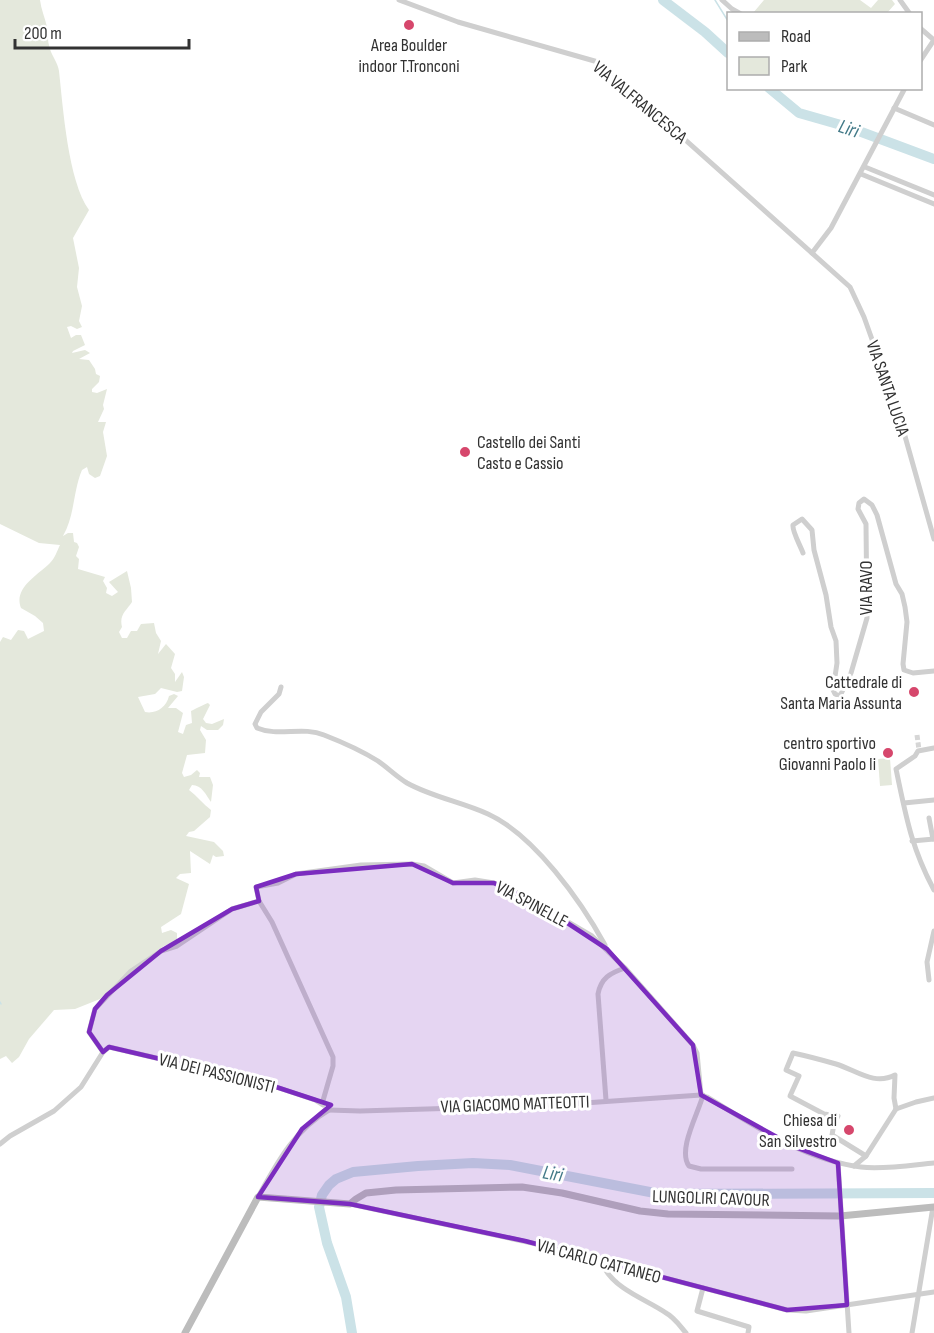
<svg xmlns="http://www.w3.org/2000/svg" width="934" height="1333" font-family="'Sofia Sans Condensed',sans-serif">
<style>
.green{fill:#e4e8dc}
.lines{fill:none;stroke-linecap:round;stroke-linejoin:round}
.stream{stroke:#cbe2e7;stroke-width:1.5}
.river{stroke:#cbe2e7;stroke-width:10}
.street-tunnel{stroke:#d6d6d6;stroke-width:5;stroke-dasharray:5 2.5;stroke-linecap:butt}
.street{stroke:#cfcfcf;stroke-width:5}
.secondary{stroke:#bcbcbc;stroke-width:7}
.marked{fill:#7b2cbf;fill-opacity:0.2;stroke:#7b2cbf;stroke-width:4.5;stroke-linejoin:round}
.poi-dot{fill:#d6476c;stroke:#fff;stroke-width:2}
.labels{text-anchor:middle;stroke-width:6;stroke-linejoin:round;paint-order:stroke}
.poi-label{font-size:18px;fill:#323232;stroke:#fff;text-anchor:end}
.street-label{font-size:18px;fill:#323232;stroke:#fff}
.water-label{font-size:20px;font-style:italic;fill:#437a88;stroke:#fff}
</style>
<rect width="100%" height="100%" fill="#fff"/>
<g class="green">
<path d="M0,0H40C41,9 45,18 47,27C49,33 47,39 49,45C50,54 58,62 59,71C63,107 68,181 89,210L73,238L79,268L77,287L82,306L79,321L82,327L77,329L71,326L67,327L71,338L76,335H81L85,345L73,351L72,353L85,350L90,353L79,359L89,360L95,369L96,374L100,376L99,382L92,389V392L97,393L107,389L103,405L104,409L98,422H106L103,432L107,456L100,476L95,478L89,474L87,467L82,470C73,491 75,515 63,536L68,533H73L74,542L77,543L79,547L76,556L79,559L78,569L105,577L103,581L107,588L106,593L112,596L118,592L109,582L127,571L131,588L132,602C126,611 119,615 122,627L119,632L122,638H127L131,631H137L141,624L154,623L156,633L161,641L158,654L166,644L175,654L171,668L175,674V682L182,672L184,677L182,691L177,692L161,688L155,694L138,697L145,712C156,714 166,708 169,696L174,694L178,696L168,708H176L183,713L178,732L183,734L186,725L192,723L191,711C193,710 205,704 208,703L210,705L203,719L206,723L212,724L224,719L223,725L218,730H207L201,726L200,730L206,740L205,753L187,755L182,773L184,777L191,775L197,770L200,773L199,777H210L213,785L211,802C206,795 202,785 192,785L189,790C197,796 203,804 211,810L210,817L194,831L189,832L186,836L214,842L223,851L224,856L216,857L213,855L210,864L190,851L191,873L180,874L176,878L189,884L181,914L161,927L162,933L171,930L177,933V941L164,946L134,967L100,999L75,1009L54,1010L29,1039L19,1057L12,1063L6,1056L0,1059V642L3,637L11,640L18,630L24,631L28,639L44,631L43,623L35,616L21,608C13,588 38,575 50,563C55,558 57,551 60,545L39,543L0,524Z"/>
<path d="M764,0H860L871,8L878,0H892L895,4L887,13H753Z"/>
<path d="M890,758L892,785L880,786L878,759Z"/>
</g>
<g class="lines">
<g class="stream">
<path d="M715,0L728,21"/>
<path d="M0,1002L1,1004"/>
</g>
<g class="river">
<path d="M663,0L705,32L728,53"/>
<path d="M769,88L799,113L848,127L934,159"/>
<path d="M352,1333L346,1297L327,1243L319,1207L322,1195L329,1185L336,1179L353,1172L418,1166L473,1163L510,1165L660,1194L934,1193"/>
</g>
<path class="street-tunnel" d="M917,735L919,750"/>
<g class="street">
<path d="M399,0L458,22L598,62L850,287L864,317L899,415L934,539"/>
<path d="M722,0L732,9L741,14"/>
<path d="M900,0L910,14"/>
<path d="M920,28L934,40"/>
<path d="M920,61L934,40"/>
<path d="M894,108L934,125"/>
<path d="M865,167L934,195"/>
<path d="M861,174L934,204"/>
<path d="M812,253L831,228L905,88"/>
<path d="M803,553C800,545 792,531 793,525L802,519L812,530L814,550L826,595L831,627L836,641L837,663L833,690L835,694L840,696L851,673L867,618L866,524L858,509L859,503L864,499L872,505L877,515L896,584L902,594L905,607L907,622L903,664L904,670L913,673L934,671"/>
<path d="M281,687L279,694L261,712L255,724L257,728C278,737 303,726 324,735C342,742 362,751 378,761C388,768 397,777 407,783C432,797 462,802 488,814C534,835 581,901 605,945"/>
<path d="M934,748L918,751L915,756L896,769C906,816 911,847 934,890"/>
<path d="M904,803L934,800"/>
<path d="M929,818L933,839"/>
<path d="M912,841L934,839"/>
<path d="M259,901L256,887L278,883L296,874L361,865L412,864L424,866L453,883L475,880L494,883L520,894L592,936L625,968L693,1045L697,1053L701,1095"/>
<path d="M929,980L927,962L934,931"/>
<path d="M103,1052L89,1032L95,1009L131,971L161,951L177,946L232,909L259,901L272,922L333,1057V1066L322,1104"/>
<path d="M703,1095C699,1112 677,1150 689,1166L701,1169H792"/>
<path d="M606,1100L598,994C601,978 610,973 625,968"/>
<path d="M896,1109L916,1102L934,1098"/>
<path d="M329,1110L360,1111L555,1105L701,1095L707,1097C755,1126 804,1160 861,1167C881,1170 913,1165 934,1163"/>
<path d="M0,1144L10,1136L54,1111L81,1087L103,1052L109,1047L267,1084L315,1100L323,1105"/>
<path d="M866,1156L832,1135L834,1124L838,1116L824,1114L790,1096L799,1076L786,1070L793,1053C807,1056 822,1060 836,1064C856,1070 874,1086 895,1075L894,1098L896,1109"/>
<path d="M838,1163L849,1333"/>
<path d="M854,1166L866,1156L896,1109"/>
<path d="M258,1197C277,1163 294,1130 329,1110"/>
<path d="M350,1204L532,1243L787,1310L806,1311L934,1292"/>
<path d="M606,1263L605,1269C617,1290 647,1300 666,1313C674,1317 680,1326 686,1333"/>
<path d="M703,1288L697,1311L749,1327L748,1333"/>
<path d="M912,1333L933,1207"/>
</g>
<path class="secondary" d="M185,1333L258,1197L350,1204L356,1199L366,1193L396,1190L522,1187L562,1193L640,1211L668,1214L840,1216L934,1207"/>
</g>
<path class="marked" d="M412,864L453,883H494L543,907L607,949L693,1045L701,1095L795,1147L838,1163L847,1305L787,1310L525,1241L350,1204L258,1197L302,1129L331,1105L267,1084L109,1047L103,1052L89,1032L95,1009L107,995L161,951L232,909L259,901L256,887L296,874Z"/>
<g class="poi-dot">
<circle cx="409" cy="25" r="6"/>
<circle cx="465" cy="452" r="6"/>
<circle cx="914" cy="692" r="6"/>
<circle cx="888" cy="753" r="6"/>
<circle cx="849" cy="1130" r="6"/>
</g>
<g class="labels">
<g class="poi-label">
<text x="409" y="51" text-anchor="middle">Area Boulder<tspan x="409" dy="21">indoor T.Tronconi</tspan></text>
<text x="477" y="448" text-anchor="start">Castello dei Santi<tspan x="477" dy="21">Casto e Cassio</tspan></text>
<text x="902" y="688">Cattedrale di<tspan x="902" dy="21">Santa Maria Assunta</tspan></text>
<text x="876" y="749">centro sportivo<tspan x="876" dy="21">Giovanni Paolo Ii</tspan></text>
<text x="837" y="1126">Chiesa di<tspan x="837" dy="21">San Silvestro</tspan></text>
</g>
<g class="street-label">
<text transform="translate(640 102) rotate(40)" y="6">VIA VALFRANCESCA</text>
<text transform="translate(888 388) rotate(71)" y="6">VIA SANTA LUCIA</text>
<text transform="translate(866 588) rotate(-90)" y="6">VIA RAVO</text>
<text transform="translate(532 904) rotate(28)" y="6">VIA SPINELLE</text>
<text transform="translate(217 1073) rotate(14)" y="6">VIA DEI PASSIONISTI</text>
<text transform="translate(515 1104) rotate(-2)" y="6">VIA GIACOMO MATTEOTTI</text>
<text transform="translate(711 1198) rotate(2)" y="6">LUNGOLIRI CAVOUR</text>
<text transform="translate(599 1261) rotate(15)" y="6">VIA CARLO CATTANEO</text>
</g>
<g class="water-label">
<text transform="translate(849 128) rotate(18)" y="7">Liri</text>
<text transform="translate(553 1173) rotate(11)" y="7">Liri</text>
</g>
</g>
<rect x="727" y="12" width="195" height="78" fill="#ffffff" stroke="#adadad" stroke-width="1.5"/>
<rect x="739" y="32" width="30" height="9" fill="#bcbcbc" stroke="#adadad" stroke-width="1.5"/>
<text x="781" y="42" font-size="18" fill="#323232">Road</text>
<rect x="739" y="57" width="30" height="18" fill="#e4e8dc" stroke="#adadad" stroke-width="1.5"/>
<text x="781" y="72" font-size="18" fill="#323232">Park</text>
<path d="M15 39v9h174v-9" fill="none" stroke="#323232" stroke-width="3"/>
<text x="24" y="39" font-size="18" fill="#323232" stroke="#ffffff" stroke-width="4.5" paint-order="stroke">200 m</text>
</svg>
